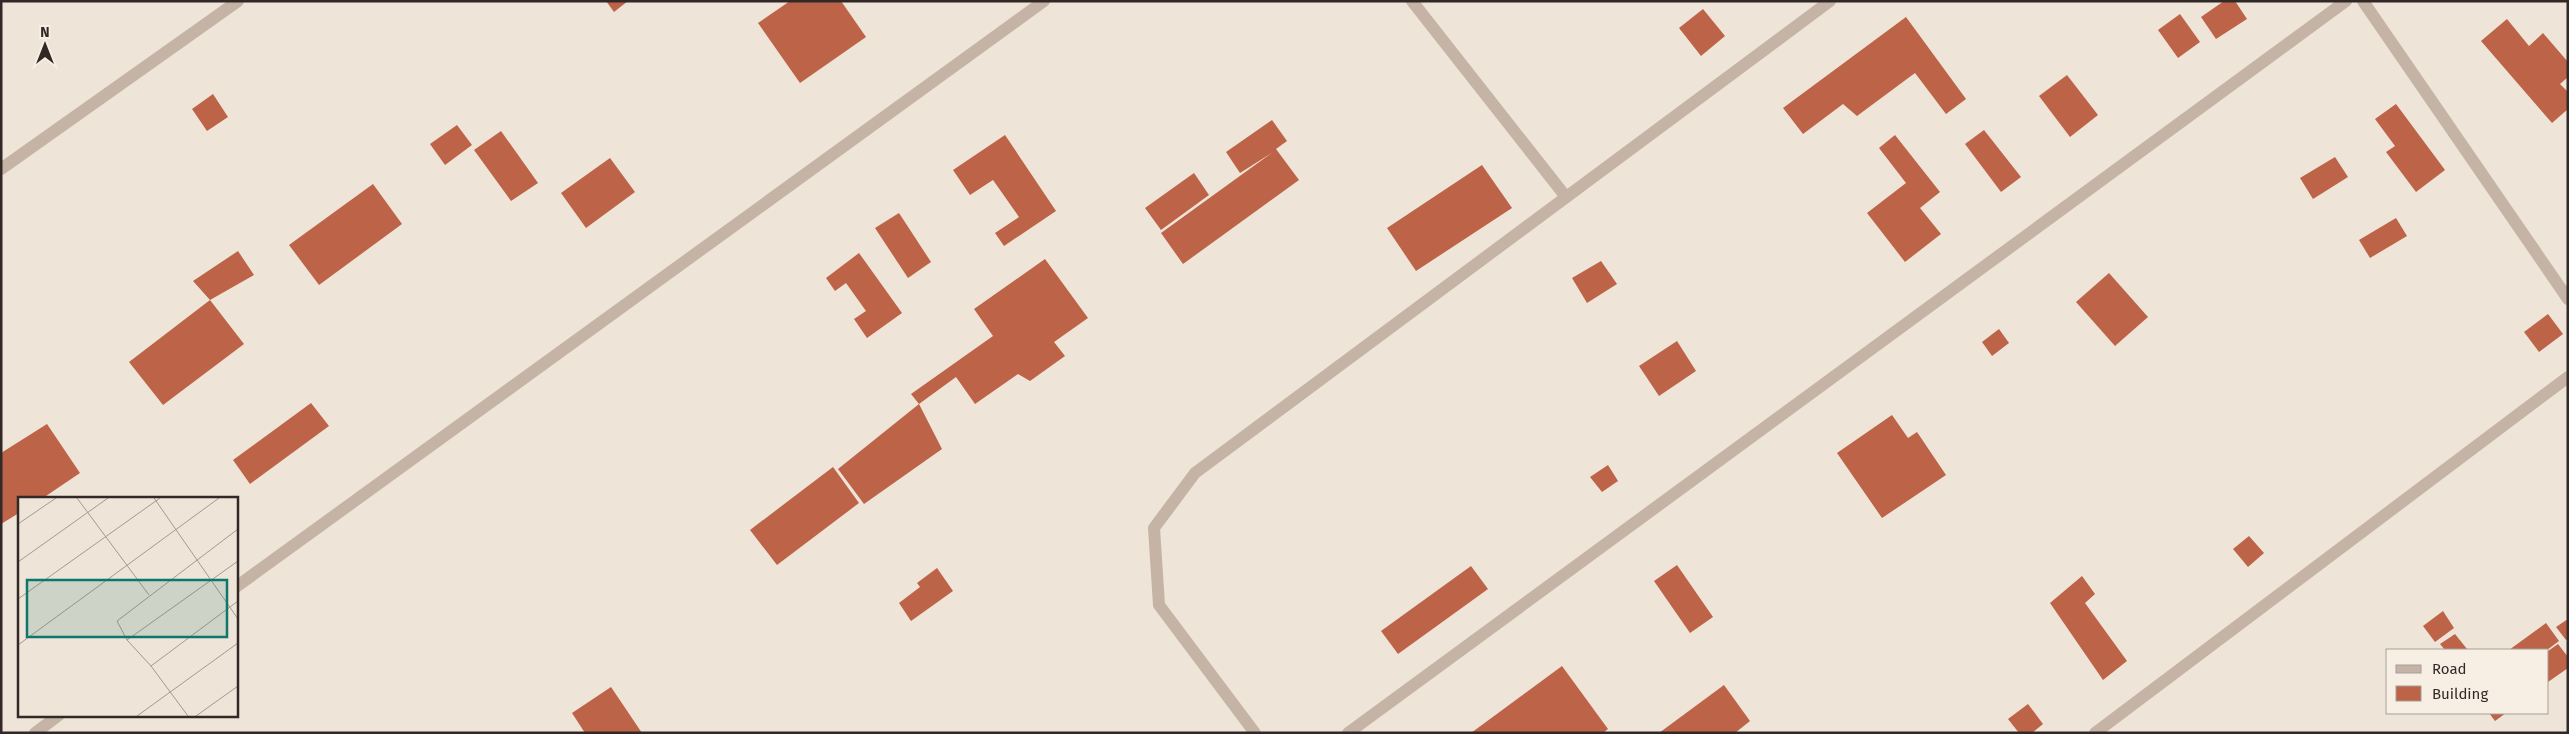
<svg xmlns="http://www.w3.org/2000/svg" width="2569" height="734" font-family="'Fira Sans',sans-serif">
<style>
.building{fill:#bd6348}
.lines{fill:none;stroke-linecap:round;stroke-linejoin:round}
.minor{stroke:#c5b4a5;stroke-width:12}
.tertiary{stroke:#c5b4a5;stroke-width:12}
.inset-road{fill:none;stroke:#a39991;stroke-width:1}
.view{fill:#0f766e;fill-opacity:0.15;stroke:#0f766e;stroke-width:2.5}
.inset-edge{fill:none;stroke:#322926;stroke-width:2.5}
</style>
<rect width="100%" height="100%" fill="#efe4d8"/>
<g class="building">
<path d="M606,1H628L614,12Z"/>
<path d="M790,1H841L866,37L800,83L758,23Z"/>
<path d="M2224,1H2235L2247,19L2216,39L2201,17Z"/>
<path d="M1703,9L1725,36L1701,56L1679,28Z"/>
<path d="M2180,14L2200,42L2178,58L2158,30Z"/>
<path d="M1906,17L1966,99L1946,114L1915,73L1857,116L1843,104L1803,134L1783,108Z"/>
<path d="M2507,19L2529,46L2543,33L2568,62V77L2560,84L2568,92V109L2552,123L2481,41Z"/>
<path d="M2067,75L2098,115L2070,137L2039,96Z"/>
<path d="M213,94L228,117L207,131L192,109Z"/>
<path d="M2396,104L2445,170L2416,192L2386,152L2395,146L2375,119Z"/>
<path d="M1272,120L1287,141L1276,149L1299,180L1183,264L1161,233L1273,152L1240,173L1226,152Z"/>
<path d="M457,125L472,145L445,165L430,144Z"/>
<path d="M1984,130L2021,177L2001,192L1965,144Z"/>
<path d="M501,131L538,183L511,201L474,150Z"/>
<path d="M1005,135L1056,211L1004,246L995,233L1019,217L993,180L970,195L953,170Z"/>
<path d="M1895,135L1940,192L1920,208L1941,234L1905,262L1867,213L1906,183L1879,148Z"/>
<path d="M2335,157L2348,177L2313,199L2300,178Z"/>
<path d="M610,158L635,192L586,228L561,193Z"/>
<path d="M1482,165L1512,208L1416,271L1387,228Z"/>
<path d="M1194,173L1209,195L1161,230L1145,208Z"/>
<path d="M373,184L402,224L319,285L289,245Z"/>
<path d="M899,213L931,262L908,278L875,228Z"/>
<path d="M2396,218L2407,236L2370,258L2359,240Z"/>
<path d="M238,251L254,275L210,300L244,344L163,405L129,362L210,300L193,281Z"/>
<path d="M859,253L902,313L867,338L854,319L866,311L846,283L835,291L826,278Z"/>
<path d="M1045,259L1088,318L1054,342L1065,356L1030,381L1018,374L975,404L956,377L919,404L942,449L864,504L838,469L919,404L911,394L993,336L974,309Z"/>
<path d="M1601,261L1617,284L1587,303L1572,278Z"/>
<path d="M2109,273L2148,317L2115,346L2076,302Z"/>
<path d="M2548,314L2563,334L2539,352L2524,332Z"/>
<path d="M1999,329L2009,343L1992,356L1982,342Z"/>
<path d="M1677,341L1696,371L1659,396L1639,366Z"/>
<path d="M311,403L329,426L250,484L233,460Z"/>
<path d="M1892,415L1908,438L1917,432L1946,475L1882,518L1837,453Z"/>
<path d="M47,424L80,473L43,498H19V513L1,524V453Z"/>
<path d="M1608,465L1618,481L1602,492L1590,477Z"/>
<path d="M833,467L859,503L777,565L750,530Z"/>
<path d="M2249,536L2264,553L2248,567L2233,549Z"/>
<path d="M1677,565L1713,617L1690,633L1654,581Z"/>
<path d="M1471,566L1488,589L1398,654L1381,631Z"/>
<path d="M937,568L953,591L911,621L899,603L920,587L917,583Z"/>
<path d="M2082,576L2095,594L2085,603L2127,661L2103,680L2050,603Z"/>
<path d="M2443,611L2454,628L2435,642L2423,626Z"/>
<path d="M2568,619V639L2566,640L2556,627Z"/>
<path d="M2546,623L2559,641L2547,650H2509Z"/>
<path d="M2455,634L2467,649L2466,650H2445L2440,644Z"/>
<path d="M2558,644L2568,657V668L2548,682V651Z"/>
<path d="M1562,666L1608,729L1603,733H1471Z"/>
<path d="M1724,685L1750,721L1735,733H1659Z"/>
<path d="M611,687L642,733H585L572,713Z"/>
<path d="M2028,704L2043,724L2032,733H2019L2008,719Z"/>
<path d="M2489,713H2506L2495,721Z"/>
</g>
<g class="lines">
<g class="minor">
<path d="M1412,1L1566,197"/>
<path d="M2363,1L2568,299"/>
<path d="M1,169L238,1"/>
<path d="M1255,733L1159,605L1154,528L1195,473L1830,1"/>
<path d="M1348,733L2346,1"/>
<path d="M2095,733L2568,377"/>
</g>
<g class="tertiary">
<path d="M236,587L1044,1"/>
<path d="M35,733L59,715"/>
</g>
</g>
<g transform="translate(18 497)">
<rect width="220" height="220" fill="#efe4d8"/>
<path class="inset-road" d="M59,1L131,98M136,1L220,122M0,27L38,1M0,65L90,1M0,102L142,1M109,143L220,64M0,148L201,1M133,169L220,104M119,219L220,146M170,219L133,169L109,143L99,124L220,32M178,219L220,189"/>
<path class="view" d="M9,83H209V140H9Z"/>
<rect width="220" height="220" class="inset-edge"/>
</g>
<rect width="2569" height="734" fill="none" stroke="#322926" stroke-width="5"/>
<rect x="2386" y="649" width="162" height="65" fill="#f7eee4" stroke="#a89f98"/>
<rect x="2396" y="665" width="25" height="8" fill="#c5b4a5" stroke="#a89f98"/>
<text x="2432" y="674" font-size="15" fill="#322926">Road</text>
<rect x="2396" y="686" width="25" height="15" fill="#bd6348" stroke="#a89f98"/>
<text x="2432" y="699" font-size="15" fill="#322926">Building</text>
<g transform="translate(45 45)" stroke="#f7eee4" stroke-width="4" paint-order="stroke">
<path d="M0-4L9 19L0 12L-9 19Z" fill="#322926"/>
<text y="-8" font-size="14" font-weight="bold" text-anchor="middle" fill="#322926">N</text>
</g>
</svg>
